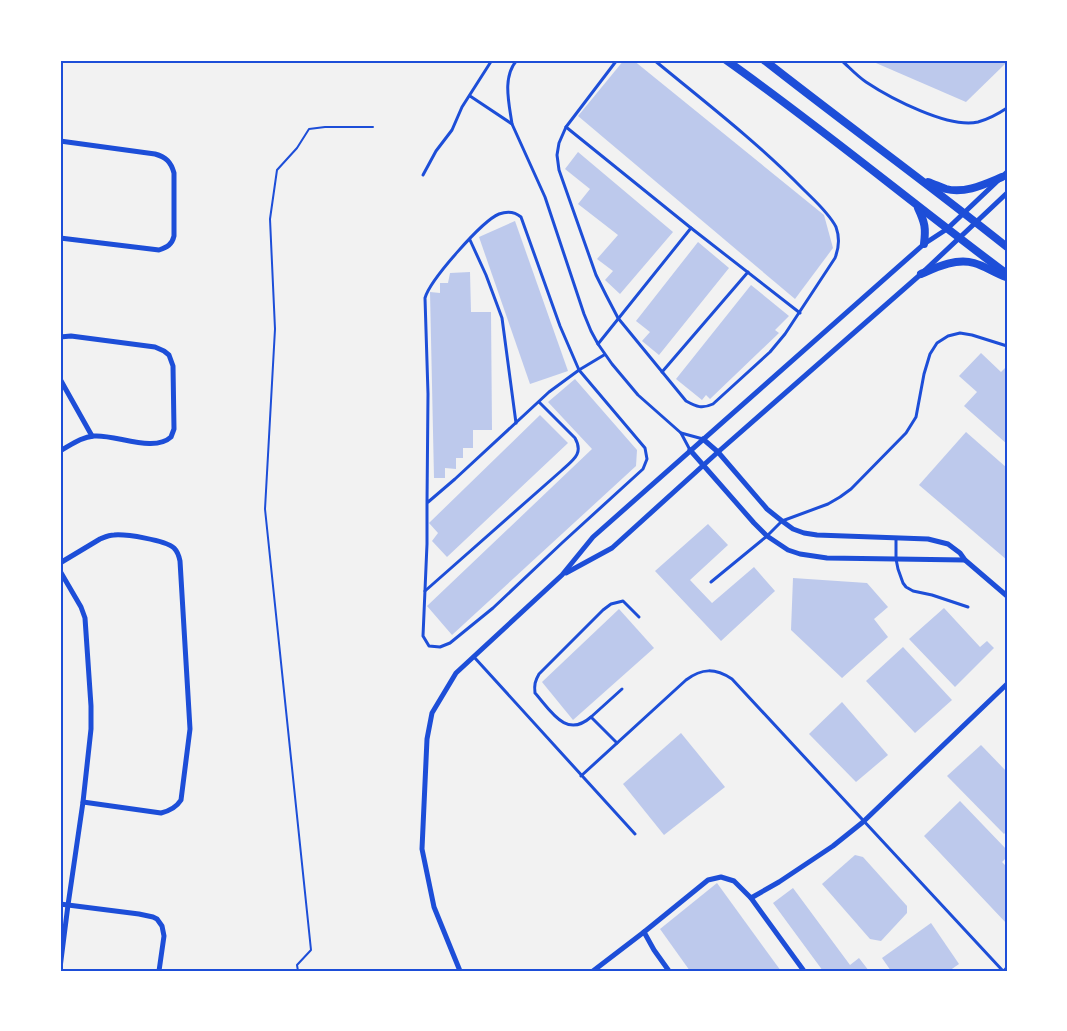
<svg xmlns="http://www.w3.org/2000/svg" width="1067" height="1031" font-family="'Source Sans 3',sans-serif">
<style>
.building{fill:#bdc9ec}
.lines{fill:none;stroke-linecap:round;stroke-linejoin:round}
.path{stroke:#1d4ed8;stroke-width:2}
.service{stroke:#1d4ed8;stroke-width:3}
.minor{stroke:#1d4ed8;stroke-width:5}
.secondary{stroke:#1d4ed8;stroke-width:8}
.neatline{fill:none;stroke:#1d4ed8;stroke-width:2}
</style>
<rect width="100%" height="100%" fill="#f2f2f2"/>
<g class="building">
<path d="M624,60H633L824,215L833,248L795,299L578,116Z"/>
<path d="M869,60H1003L1006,63L966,102Z"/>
<path d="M578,152L673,232L620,294L605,280L613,271L597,259L618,235L578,204L590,189L565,169Z"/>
<path d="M515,221L568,371L530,384L479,237Z"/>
<path d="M698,242L729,268L659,355L642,341L650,332L636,321Z"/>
<path d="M470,272L471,312H491L492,430H473V448H463V458H456V469L445,468V478H434L430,292L440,293V283H448L450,273Z"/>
<path d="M751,285L789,316L775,330L779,333L710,399L706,395L702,400L676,379Z"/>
<path d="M981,353L1001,372L1007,366V444L964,406L977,392L959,376Z"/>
<path d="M575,379L637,450L636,466L452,635L427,606L592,449L548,402Z"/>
<path d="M540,415L568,443L447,557L432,541L438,533L429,523Z"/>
<path d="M966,432L1007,468V560L919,485Z"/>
<path d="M708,524L728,545L690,580L712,603L754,567L775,591L721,641L655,571Z"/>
<path d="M793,578L867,583L888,607L874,619L888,637L842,678L791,630Z"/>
<path d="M944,608L980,647L987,641L994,648L955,687L909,639Z"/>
<path d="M619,609L654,648L573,720L542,682Z"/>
<path d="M903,647L952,700L915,733L866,681Z"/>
<path d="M842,702L888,755L856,782L809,734Z"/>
<path d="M681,733L725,787L664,835L623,784Z"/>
<path d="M981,745L1007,772V831L1004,834L947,776Z"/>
<path d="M960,801L1007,850V857L1002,862L1007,867V924L924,836Z"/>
<path d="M855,855L863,857L907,906V913L881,941L870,939L822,884Z"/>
<path d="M717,883L781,971H690L660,929Z"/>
<path d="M793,888L850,965L859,958L869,971H823L773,903Z"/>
<path d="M931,923L959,964L949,971H891L882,958Z"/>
</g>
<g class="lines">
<path class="path" d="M298,971L297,965L311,950L265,509L275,329L270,219L277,170L297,148L309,129L325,127H373"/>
<g class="service">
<path d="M617,60L566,127L559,143L557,155L559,170L596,275L606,295L618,318L686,401C697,407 702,409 713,404L770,352L785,334L835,258C839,248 840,238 836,227C829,213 814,200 803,189C757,142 705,102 654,60"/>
<path d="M841,60C849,67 857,76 866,82C890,98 949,129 978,122C989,119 998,114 1007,108"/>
<path d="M470,96L512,124L545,197L584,314L591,331L598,344L612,364L638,395L681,433L690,450"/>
<path d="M512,124C509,103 502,77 517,60"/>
<path d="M566,127L691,228L800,313"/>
<path d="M423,175L436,151L452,130L462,107L492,60"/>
<path d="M470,240L486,275L502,318L516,423"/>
<path d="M598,344L691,228"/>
<path d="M662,372L748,272"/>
<path d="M681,433L703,439"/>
<path d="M427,503L428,394L425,298C430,280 482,221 499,214C507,211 514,211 521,217L560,326L579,370L645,448L647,459L643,469L563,542L493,608L450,643L440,647L429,646L423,636L427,544V503L455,479L549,392L579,370L604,355"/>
<path d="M896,539V559L898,569L903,583L906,587L913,591L932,595L968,607"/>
<path d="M711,582L767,536L782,521L828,504L840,497L851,489L906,433L916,417L924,374L930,354L937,343L948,336L960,333L972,335L1007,346"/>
<path d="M425,591L561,471C573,460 584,454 575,438L539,402"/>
<path d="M474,657L635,834"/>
<path d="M591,717L622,689"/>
<path d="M617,743L591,717C566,739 551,711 535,693C534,685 535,681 539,674L603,610L611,604L623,601L639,617"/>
<path d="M581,776L686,680C702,668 715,668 732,679L1003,971"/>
</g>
<g class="minor">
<path d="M60,141L155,154C166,157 171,162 174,173V236C172,245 167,247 159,250L60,238"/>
<path d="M60,337L71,336L155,347L164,351L169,355L173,366L174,429L171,437C154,453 115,434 94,436C81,437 71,445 60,451"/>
<path d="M60,379L92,436"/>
<path d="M703,439L718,452L767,509L782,521L793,529L804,533L817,535L928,539L948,544L960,553L965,560L1007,596"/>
<path d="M690,450L754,523L767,536L788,550L800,554L827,558L965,560"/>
<path d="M60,563L100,539C105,537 109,535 114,535C126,534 165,540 174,548C178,552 179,556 180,561L190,729L181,800C176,808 169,811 161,813L83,802"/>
<path d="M60,571L81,607L85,618L91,706V729L83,802L68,905L60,968"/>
<path d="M566,573L612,548L718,452L921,274L1007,193"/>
<path d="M751,898L804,971"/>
<path d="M60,904L139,914L153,917L157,919L162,926L164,936L159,971"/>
<path d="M460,971L434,907L422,849L427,739L432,713L456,673L562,575L593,537L924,244L947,229L1007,172"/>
<path d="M593,971L644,932"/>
<path d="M669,971L654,950L644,932L708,880L721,877L734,881L751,898L779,882L833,846L863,822L1007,684"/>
<path d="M1005,971L1007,969"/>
</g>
<g class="secondary">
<path d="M726,60C822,128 913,204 1007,274"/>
<path d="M764,60C844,123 927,183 1007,247"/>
<path d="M928,182C934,184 940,187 946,189C965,194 985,184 1002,177"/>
<path d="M918,208C925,223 926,228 924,244"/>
<path d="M921,274C937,267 956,258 974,263C985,266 995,273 1006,277"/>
</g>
</g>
<rect width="1067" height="1031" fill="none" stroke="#ffffff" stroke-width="123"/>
<rect x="62" y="62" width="944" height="908" class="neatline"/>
</svg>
